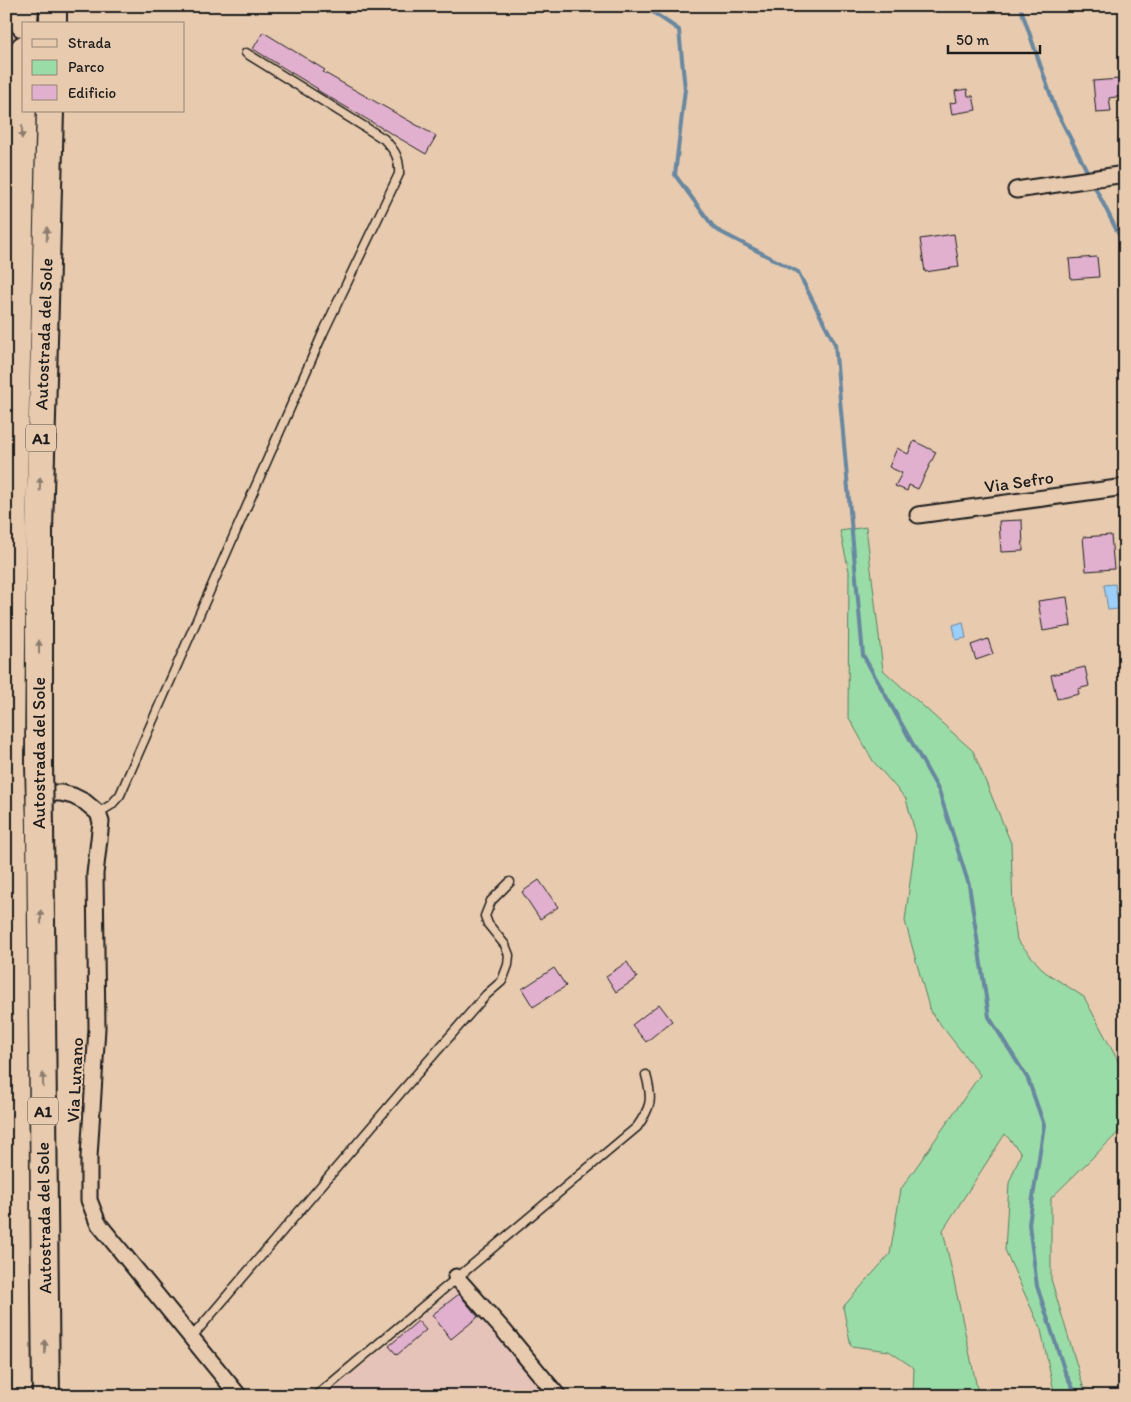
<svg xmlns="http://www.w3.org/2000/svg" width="1131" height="1402" font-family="Itim,sans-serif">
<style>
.built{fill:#e6c3b9}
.green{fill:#9adca7;stroke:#5b7c62}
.water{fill:#9bcef8;stroke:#6887a0}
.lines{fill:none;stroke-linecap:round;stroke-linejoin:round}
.stream{stroke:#6887a0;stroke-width:4}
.building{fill:#e1b0cf;stroke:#1c1c1c}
.service-casing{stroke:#1c1c1c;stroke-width:11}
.minor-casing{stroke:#1c1c1c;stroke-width:19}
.motorway-casing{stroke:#1c1c1c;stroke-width:30}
.service{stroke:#e8cbaf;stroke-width:8}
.minor{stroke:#e8cbaf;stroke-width:15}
.motorway{stroke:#e8cbaf;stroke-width:26}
.motorway-bridge-casing{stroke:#1c1c1c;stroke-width:30;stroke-linecap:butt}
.motorway-bridge{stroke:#e8cbaf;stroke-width:26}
.oneway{fill:#8c7c6d}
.labels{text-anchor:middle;stroke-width:4;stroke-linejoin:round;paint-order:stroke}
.shield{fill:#e8cbaf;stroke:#595048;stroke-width:1}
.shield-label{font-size:16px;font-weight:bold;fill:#1c1c1c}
.street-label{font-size:18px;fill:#1c1c1c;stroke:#e8cbaf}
</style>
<rect width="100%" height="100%" fill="#e8cbaf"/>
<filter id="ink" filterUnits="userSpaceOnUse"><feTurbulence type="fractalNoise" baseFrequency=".02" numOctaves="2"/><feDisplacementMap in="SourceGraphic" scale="10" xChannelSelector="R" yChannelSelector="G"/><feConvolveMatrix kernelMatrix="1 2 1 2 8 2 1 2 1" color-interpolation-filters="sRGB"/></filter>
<g filter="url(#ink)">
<path class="built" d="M459,1286L550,1396H326Z"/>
<path class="green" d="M866,527L883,670L973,751L1011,843L1013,911L1017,940L1045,972L1084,997L1125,1074V1126L1051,1198V1279L1086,1396H1055L1041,1330L1005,1250L1009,1183L1021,1153L1005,1134L943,1230L977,1388L980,1396H913L914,1368L889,1351L851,1346L843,1307L890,1254L901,1189L980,1075L930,1011L905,921L916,835L906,799L873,761L848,716L849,571L840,531Z"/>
<g class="water">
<path d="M1115,584L1119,609L1108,610L1104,585Z"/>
<path d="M963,622L966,638L956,640L953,625Z"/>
</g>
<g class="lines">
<g class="stream">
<path d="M644,6L679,30L685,89L675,175L715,229L798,272L835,344L863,655L939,791L969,885L989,1017L1028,1079L1044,1125L1029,1224L1037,1286L1065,1372L1077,1396"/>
<path d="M1020,6L1055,108L1089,175"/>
<path d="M1092,181L1125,247"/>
</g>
</g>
<g class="building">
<path d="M263,32L325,70L323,72L436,136L426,154L317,90L318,89L253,49Z"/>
<path d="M1120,79L1122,96L1109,98L1111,112L1096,113L1093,81Z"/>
<path d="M967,89L968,96H973L976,110L952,114L950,103L957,102L955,91Z"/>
<path d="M954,234L959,267L925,272L920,239Z"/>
<path d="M1097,257L1099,277L1071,279L1069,259Z"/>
<path d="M914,441L936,452L918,489L909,485L907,491L895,486L902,473L889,467L897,448L908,454Z"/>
<path d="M1022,520L1023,551L1001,552L999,521Z"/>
<path d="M1111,535L1114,569L1086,571L1083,537Z"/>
<path d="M1067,597L1071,626L1043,631L1038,601Z"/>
<path d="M988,639L993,654L976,660L971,645Z"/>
<path d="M1085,667L1089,686L1078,689L1079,694L1057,699L1051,675Z"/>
<path d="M539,880L558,907L540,919L522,892Z"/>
<path d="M627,962L637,978L616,992L606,976Z"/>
<path d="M554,968L566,986L533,1007L522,989Z"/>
<path d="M659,1004L672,1021L646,1042L632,1025Z"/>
<path d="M459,1294L478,1317L451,1339L432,1315Z"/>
<path d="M418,1321L426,1330L397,1355L389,1346Z"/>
</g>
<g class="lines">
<defs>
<g id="service">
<path d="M98,813L111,805L120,795L323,333L399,174C400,158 395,151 384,139L246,53"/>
<path d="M191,1338L402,1091L486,995L502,981L508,965L509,955L505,945L488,924L485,916L491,901L510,882"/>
<path d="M316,1396L637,1127C651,1107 653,1100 646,1075"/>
</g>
<g id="minor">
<path d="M1016,190L1125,174"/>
<path d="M918,515L1125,487"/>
<path d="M33,793H61L73,796L85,802L98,813L101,822L95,874L97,1028L89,1157V1200L98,1223L239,1396"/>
<path d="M456,1277L504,1331L558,1396"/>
</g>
<g id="motorway">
<path d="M24,24L25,6"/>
<path d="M53,24V6"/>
<path d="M11,765L13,531L24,49"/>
<path d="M39,766V531L50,111"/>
<path d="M13,826L18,1396"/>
<path d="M40,826L46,1396"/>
</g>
</defs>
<use href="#service" class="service-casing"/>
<use href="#minor" class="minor-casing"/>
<use href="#motorway" class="motorway-casing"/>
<use href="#service" class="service"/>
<use href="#minor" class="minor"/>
<use href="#motorway" class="motorway"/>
<defs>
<g id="motorway-bridge">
<path d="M11,765L13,826"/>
<path d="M39,766L40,826"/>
</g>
</defs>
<use href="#motorway-bridge" class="motorway-bridge-casing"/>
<use href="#motorway-bridge" class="motorway-bridge"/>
</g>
<defs><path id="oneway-solid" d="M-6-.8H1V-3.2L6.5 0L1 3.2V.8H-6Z" transform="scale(1.25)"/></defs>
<g class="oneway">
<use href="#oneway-solid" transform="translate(22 132) rotate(91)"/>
<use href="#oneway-solid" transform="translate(47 234) rotate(-88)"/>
<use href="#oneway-solid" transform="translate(40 484) rotate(-88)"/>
<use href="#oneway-solid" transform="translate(39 647) rotate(-90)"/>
<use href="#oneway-solid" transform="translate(41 917) rotate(-91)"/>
<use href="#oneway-solid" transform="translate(43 1080) rotate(-91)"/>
<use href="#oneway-solid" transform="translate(45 1347) rotate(-91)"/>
</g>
</g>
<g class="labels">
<g class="shield">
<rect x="26" y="424.5" width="30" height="27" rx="4"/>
<rect x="28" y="1097.5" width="30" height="27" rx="4"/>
</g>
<g class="shield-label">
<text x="41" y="444">A1</text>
<text x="43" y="1117">A1</text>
</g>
<g class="street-label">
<text transform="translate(44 334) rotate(-88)" y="6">Autostrada del Sole</text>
<text transform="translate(1019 482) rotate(-8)" y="6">Via Sefro</text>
<text transform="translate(39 753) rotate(-90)" y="6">Autostrada del Sole</text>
<text transform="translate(75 1080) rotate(-87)" y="6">Via Lunano</text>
<text transform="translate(44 1218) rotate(-91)" y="6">Autostrada del Sole</text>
</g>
</g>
<rect width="1131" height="1402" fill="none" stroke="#e8cbaf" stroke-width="25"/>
<rect x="12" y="12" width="1106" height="1377" fill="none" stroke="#1c1c1c" stroke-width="2" filter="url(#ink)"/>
<rect x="22" y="22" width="162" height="90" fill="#e8cbaf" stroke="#968574"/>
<rect x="32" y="39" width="25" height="8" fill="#e8cbaf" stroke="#968574"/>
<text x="68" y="48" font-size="15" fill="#1c1c1c">Strada</text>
<rect x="32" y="60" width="25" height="15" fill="#9adca7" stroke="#968574"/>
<text x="68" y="72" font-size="15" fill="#1c1c1c">Parco</text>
<rect x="32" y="85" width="25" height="15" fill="#e1b0cf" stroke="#968574"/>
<text x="68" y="98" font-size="15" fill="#1c1c1c">Edificio</text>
<path d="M948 45v8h92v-8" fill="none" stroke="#1c1c1c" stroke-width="2.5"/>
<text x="956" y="45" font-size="15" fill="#1c1c1c" stroke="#e8cbaf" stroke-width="4" paint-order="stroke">50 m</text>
</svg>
